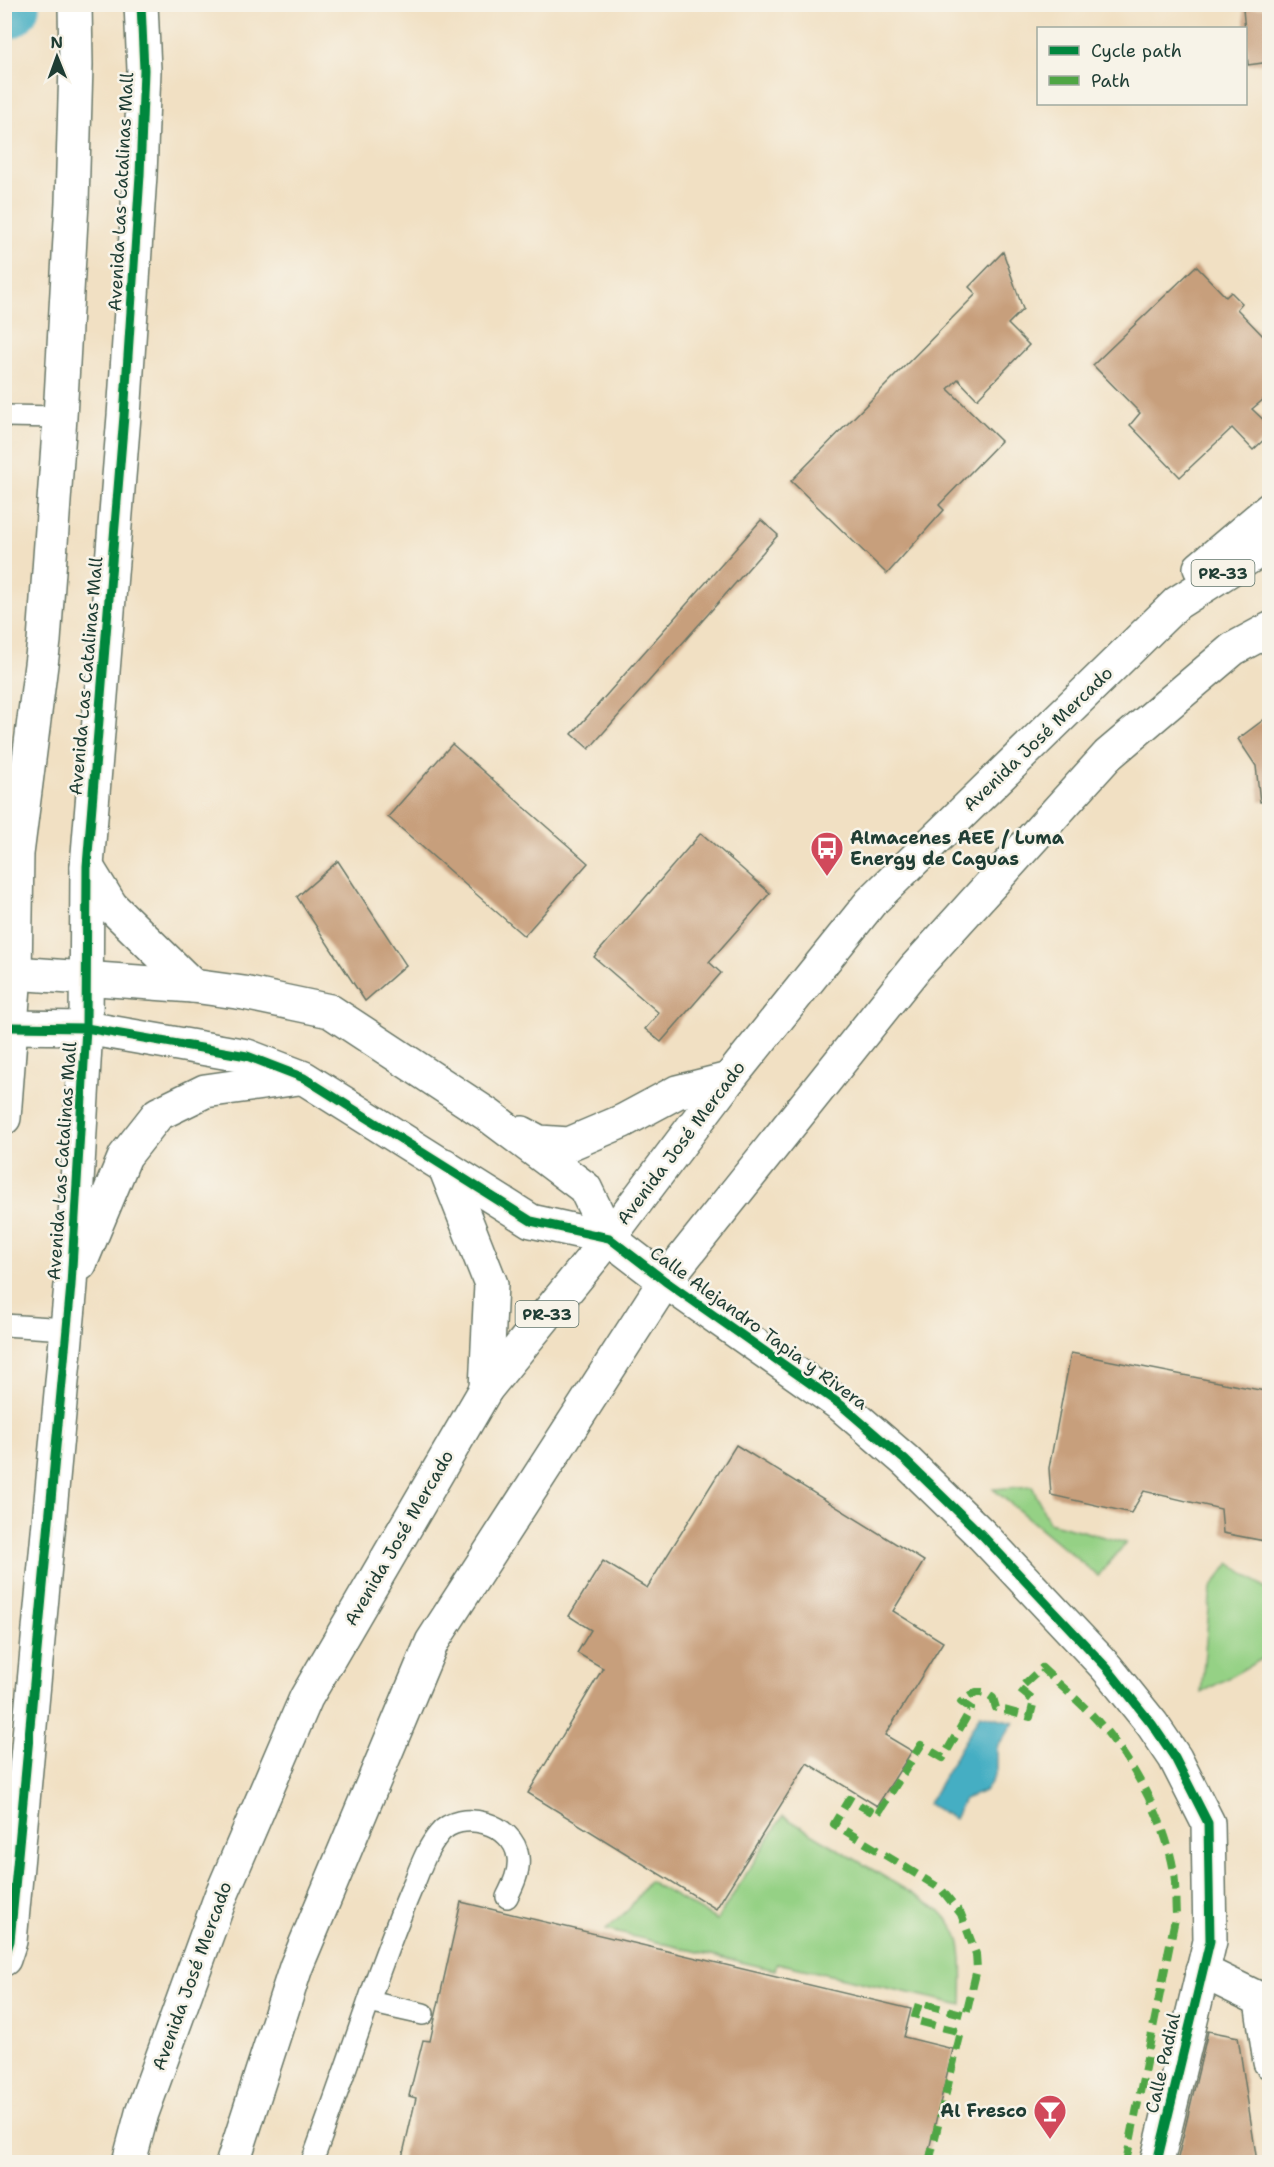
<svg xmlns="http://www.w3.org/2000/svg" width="1274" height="2167" font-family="'Shantell Sans',sans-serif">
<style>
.green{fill:#95d185;stroke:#5a875c;stroke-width:1.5}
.water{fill:#44aec3;stroke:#32767c;stroke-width:1.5}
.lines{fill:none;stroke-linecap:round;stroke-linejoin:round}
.river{stroke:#44aec3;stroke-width:70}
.building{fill:#c79f7b}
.service-casing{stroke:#687666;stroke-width:24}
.minor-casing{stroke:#687666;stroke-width:36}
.primary-casing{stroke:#687666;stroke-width:36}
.service{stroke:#fff;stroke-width:21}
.minor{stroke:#fff;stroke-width:33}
.primary{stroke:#fff;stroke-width:33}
.quiet{stroke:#4fa644;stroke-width:8;stroke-dasharray:15 8;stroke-linecap:butt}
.cycleway-casing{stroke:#f7f3e8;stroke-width:13}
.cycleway{stroke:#00873e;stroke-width:9}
.labels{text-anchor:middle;stroke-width:5;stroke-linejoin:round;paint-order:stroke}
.shield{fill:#f7f3e8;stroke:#60746a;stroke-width:1.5}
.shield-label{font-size:16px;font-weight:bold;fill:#1f3d34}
.street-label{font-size:18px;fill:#1f3d34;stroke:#f7f3e8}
.poi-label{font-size:18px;font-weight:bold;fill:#1f3d34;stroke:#f7f3e8;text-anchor:start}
</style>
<rect width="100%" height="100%" fill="#f7f3e8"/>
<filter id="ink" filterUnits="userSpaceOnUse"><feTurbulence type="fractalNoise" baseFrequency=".0167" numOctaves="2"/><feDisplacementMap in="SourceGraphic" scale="12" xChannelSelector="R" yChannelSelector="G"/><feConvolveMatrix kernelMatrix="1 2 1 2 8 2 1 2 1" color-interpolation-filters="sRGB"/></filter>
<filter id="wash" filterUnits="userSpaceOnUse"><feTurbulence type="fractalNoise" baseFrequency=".008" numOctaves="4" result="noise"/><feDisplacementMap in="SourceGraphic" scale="24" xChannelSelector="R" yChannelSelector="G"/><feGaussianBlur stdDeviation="1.35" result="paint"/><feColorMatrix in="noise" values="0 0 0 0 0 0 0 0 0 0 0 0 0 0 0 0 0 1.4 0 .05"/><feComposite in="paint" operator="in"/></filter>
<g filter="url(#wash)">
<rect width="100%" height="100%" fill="#f1e0c3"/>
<g class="green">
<path d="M1032,1486L1049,1522L1126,1543L1098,1576L993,1489Z"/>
<path d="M1230,1563L1269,1591V1655L1201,1693L1211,1588Z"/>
<path d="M783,1816L938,1909C945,1916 952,1923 956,1932C965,1949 962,1986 962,2005L777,1963L775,1970L606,1930L629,1909L649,1881L717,1920Z"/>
</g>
<path class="water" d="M980,1714L1014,1722L997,1747V1770L992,1781L985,1791L964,1799L954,1819L928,1804Z"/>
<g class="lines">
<path class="river" d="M4,5L5,4"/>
</g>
<g id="blocks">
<g class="building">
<path d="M1270,7V62L1248,65L1243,9Z"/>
<path d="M1003,252L1023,309L1008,324L1029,345L977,399L958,379L948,389L1001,441L939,505L944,510L887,574L791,481L976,294L969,287Z"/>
<path d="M1196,266L1226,297L1231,292L1242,303L1237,309L1267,340L1270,338V394L1252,409L1270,426V434L1253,450L1232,428L1180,477L1130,425L1140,413L1093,365Z"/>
<path d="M761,520L778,535L589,749L572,734Z"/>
<path d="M1270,715V801L1260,802L1256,766L1238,739Z"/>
<path d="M452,744L588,863L524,936L388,817Z"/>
<path d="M701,833L770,893L709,962L721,973L661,1042L645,1029L659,1013L594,957Z"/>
<path d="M338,861L406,965L365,1001L297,897Z"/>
<path d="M1071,1353L1270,1392V1542L1223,1533L1221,1509L1144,1491L1131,1513L1051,1495L1049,1468Z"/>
<path d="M736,1445L924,1561L893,1611L943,1642L885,1735L912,1751L877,1806L807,1763L716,1909L528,1793L603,1668L577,1653L591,1630L569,1616L603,1561L647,1588Z"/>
<path d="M461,1902L911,2009L904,2037L953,2049L926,2162H401L416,2098L409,2096L423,2040L430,2041Z"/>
<path d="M1208,2031L1238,2037L1257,2162H1177Z"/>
</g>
</g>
</g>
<g filter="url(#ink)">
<use href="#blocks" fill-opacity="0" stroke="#687666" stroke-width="1.5"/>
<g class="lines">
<defs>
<g id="service">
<path d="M4,416L60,417"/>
<path d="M4,1325L66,1329"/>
<path d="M369,2002L423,2014"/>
<path d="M312,2162C335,2099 357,2036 379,1972C390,1942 401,1912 414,1883C421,1866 427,1848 439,1834C460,1808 514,1823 518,1857C520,1871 513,1885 507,1897"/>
</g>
<g id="minor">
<path d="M87,867L111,906L193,986"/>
<path d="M15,973L193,986L244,993L330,1011L488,1115L585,1188L609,1238"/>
<path d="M12,1027L86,1028L247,1056L304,1078L531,1221L609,1238L665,1281L841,1405L906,1461L982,1535L1107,1668L1152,1724L1175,1758L1208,1823L1210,1941L1157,2162"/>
<path d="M4,1118L15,973L17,854L44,641L60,417L72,202L76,65L75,4"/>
<path d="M522,1133L539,1142L569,1144L623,1121L677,1092L729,1079"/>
<path d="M444,1165L491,1284L486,1389"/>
<path d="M80,1264L125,1156L158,1114L205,1091L299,1078"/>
<path d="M4,1959L10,1941L71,1285L86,1028L87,866L124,416L140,175L144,70L141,4"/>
<path d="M1202,1971L1270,2004"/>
<path d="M1261,2001L1270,2062"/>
</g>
<g id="primary">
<path d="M1200,568L1270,509"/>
<path d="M129,2162L142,2113L221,1896L306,1698L486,1389L609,1238L729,1079L871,902L1177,603L1270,544"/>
<path d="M233,2162L296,1967L432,1642L665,1281L915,968L1108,755L1233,649L1270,629"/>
</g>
</defs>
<use href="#service" class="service-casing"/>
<use href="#minor" class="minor-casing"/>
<use href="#primary" class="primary-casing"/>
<use href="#service" class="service"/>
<use href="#minor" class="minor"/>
<use href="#primary" class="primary"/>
<path class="quiet" d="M929,2162L961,2032L914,2020L919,2003L966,2015L977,1969L976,1954L961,1914L941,1889L834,1824L849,1799L877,1815L921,1745L943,1758L971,1709L961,1702L976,1692L986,1693L993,1698L996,1708L1030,1717L1034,1701L1019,1689L1042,1668C1062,1687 1084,1705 1102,1726C1134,1763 1167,1824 1174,1873C1176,1886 1175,1901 1176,1914L1126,2162"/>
<defs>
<g id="cycleway">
<path d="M12,1027L86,1028L247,1056L304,1078L531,1221L609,1238L665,1281L841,1405L906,1461L982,1535L1107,1668L1152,1724L1175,1758L1208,1823L1210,1941L1157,2162"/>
<path d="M4,1959L10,1941L71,1285L86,1028L87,866L124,416L140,175L144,70L141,4"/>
</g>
</defs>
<use href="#cycleway" class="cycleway-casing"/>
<use href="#cycleway" class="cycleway"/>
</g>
</g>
<defs>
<symbol id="bus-pin" viewBox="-11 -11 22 30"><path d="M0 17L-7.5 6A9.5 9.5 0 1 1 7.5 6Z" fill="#d1495b" stroke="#f7f3e8"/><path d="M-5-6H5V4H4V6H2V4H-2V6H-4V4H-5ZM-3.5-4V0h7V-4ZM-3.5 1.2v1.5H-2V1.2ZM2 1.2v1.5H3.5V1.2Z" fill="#fff"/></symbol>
<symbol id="bar-pin" viewBox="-11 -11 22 30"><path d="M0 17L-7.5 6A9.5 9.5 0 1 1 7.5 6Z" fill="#d1495b" stroke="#f7f3e8"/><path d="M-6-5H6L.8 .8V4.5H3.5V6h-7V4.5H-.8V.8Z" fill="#fff"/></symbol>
</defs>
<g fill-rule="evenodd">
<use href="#bus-pin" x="808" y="829" width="38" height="52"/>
<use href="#bar-pin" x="1031" y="2092" width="38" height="52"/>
</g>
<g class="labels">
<g class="shield">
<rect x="1191.5" y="560" width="63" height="26" rx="4.5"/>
<rect x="515.5" y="1301" width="63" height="26" rx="4.5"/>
</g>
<g class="shield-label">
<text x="1223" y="579">PR-33</text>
<text x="547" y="1320">PR-33</text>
</g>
<g class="street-label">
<text transform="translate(121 192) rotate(-87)" y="6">Avenida Las Catalinas Mall</text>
<text transform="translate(86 676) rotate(-85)" y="6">Avenida Las Catalinas Mall</text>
<text transform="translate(1038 739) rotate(-44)" y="6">Avenida José Mercado</text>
<text transform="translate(681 1143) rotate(-53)" y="6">Avenida José Mercado</text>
<text transform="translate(62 1161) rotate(-86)" y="6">Avenida Las Catalinas Mall</text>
<text transform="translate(759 1328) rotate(36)" y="6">Calle Alejandro Tapia y Rivera</text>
<text transform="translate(399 1538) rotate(-60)" y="6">Avenida José Mercado</text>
<text transform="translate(192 1976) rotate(-70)" y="6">Avenida José Mercado</text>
<text transform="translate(1163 2063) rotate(-77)" y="6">Calle Padial</text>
</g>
<g class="poi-label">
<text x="850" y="844">Almacenes AEE / Luma<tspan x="850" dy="21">Energy de Caguas</tspan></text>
<text x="1027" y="2117" text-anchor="end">Al Fresco</text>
</g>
</g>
<rect width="1274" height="2167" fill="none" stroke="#f7f3e8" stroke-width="24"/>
<rect x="1037" y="27" width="210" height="78" fill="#f7f3e8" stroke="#a1aaa0" stroke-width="1.5"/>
<rect x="1049" y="46" width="30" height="9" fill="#00873e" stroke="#a1aaa0" stroke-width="1.5"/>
<text x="1091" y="57" font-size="18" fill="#1f3d34">Cycle path</text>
<rect x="1049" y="76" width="30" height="9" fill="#4fa644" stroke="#a1aaa0" stroke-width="1.5"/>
<text x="1091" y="87" font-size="18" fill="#1f3d34">Path</text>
<g transform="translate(57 57) rotate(359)" stroke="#f7f3e8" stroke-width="4.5" paint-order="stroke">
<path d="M0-4.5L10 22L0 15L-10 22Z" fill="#1f3d34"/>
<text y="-9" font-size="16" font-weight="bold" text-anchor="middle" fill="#1f3d34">N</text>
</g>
</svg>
